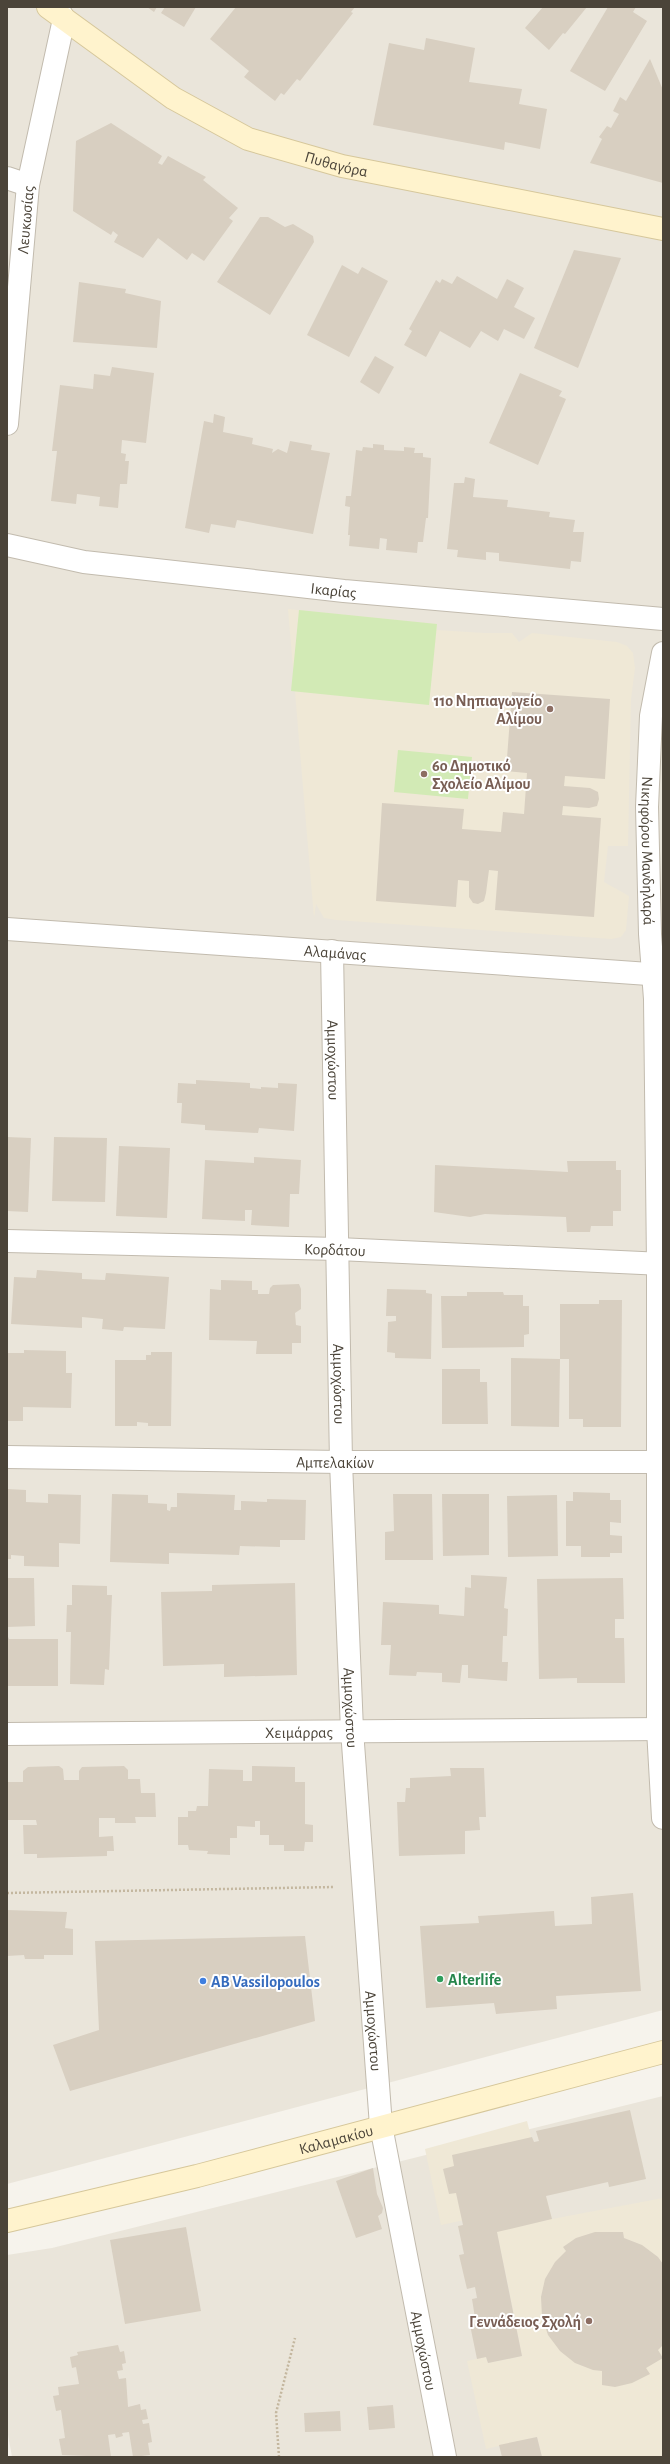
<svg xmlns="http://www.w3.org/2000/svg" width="670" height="2464" font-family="'Alegreya Sans',sans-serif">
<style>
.residential{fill:#eae5da}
.education{fill:#efe8d6}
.green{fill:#d2eab5}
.building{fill:#d8cfc1}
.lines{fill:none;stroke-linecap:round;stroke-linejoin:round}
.street-casing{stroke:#c2bbae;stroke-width:24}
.secondary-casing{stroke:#d6c79b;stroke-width:24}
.path{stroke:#c4b79f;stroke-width:2.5;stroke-dasharray:2 2;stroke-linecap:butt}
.street{stroke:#fff;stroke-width:22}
.secondary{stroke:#fff3cd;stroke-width:22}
.education-dot{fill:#8d6e63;stroke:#fff;stroke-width:1.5}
.leisure-dot{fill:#2e9e5b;stroke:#fff;stroke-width:1.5}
.shop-dot{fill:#3f7fe0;stroke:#fff;stroke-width:1.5}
.labels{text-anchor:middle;stroke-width:4;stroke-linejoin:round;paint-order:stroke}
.street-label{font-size:16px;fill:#4b4439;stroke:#fff}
.education-label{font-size:16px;font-weight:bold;fill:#785e54;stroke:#fff;text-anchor:end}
.leisure-label{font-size:16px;font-weight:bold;fill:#27864d;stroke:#fff;text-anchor:start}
.shop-label{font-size:16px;font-weight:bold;fill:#366cbe;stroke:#fff;text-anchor:start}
</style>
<rect width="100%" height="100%" fill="#f6f3ec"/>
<g class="residential">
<path d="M7,7H663V2010L7,2184Z"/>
<path d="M663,2096V2457H12L7,2429V2255L52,2248Z"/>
</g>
<g class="education">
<path d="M288,609L437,624V630L484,633H512L519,642L532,633L617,642L627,646L633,653L635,668L631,699L628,846H608L604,882L629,896L626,930L621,937L612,939L336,920L324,918L316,904L314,918Z"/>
<path d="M527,2121L552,2219L663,2198V2457H542L537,2437L486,2449L467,2361L486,2357L488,2363L522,2356L508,2285L493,2214L441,2225L425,2149Z"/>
</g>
<g class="green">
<path d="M299,610L437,624L429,705L291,691Z"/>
<path d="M398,750L472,757L468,799L394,792Z"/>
</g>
<g class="building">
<path d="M147,7H157L154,12Z"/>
<path d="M165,7H196L184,27L161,13Z"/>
<path d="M236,7L293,8L355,7L351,12L353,13L300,81L297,79L284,95L281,93L275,101L244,77L249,71L210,39Z"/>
<path d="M543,7H587L565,34L563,33L549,50L525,28Z"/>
<path d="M608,7H636L633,12L647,21L605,91L570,71Z"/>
<path d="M426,38L475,48L469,82L522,89L519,104L547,109L540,149L505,142L504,150L373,125L389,43L424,50Z"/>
<path d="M650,59L663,90V183L590,163L602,139L599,137L607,126L611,128L619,114L613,111L620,97L626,101Z"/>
<path d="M111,123L162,156L158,163L162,165L168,156L206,177L203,180L238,208L229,218L233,221L204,261L192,253L187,260L158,238L143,258L114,242L118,235L113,231L111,235L73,211L76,141Z"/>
<path d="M260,217H268L285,227L293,224L313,236L314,242L270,315L217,282Z"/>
<path d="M574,250L621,258L578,368L534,348Z"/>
<path d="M342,265L358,274L362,267L388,281L349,357L307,335Z"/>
<path d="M457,276L497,299L507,279L524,288L514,307L535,318L524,339L504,329L498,341L481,331L470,348L440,331L426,357L404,345L412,331L409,329L436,280L440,283L442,279L452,284Z"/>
<path d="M79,282L126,289L125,293L161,301L157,348L73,342Z"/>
<path d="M375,356L394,367L379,394L360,382Z"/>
<path d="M112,367L154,373L146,443L122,440L121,453L126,454L125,461H129L127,484H120L118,508L99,506L100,497L77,494L76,504L51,501L57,451H52L60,385L93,389L94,374L110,376Z"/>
<path d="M520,373L562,391L559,396L566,399L538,465L489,443Z"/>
<path d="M214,414L225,417L223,432L253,438L252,444L273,449L272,453L278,449L287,453L290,441L312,445L311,450L330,453L313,534L237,520L235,528L211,524L209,533L185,528L204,421L213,423Z"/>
<path d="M373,444L384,445V450L404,451V447L415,448L414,453H423V457L431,458L428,518H426L423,542H418L417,553L386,550L387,539L380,538L379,549L349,546L350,535H348L350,507L345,506L346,496H351L356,450L362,451L363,447L373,448Z"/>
<path d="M465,477L475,479L473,497L508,500L507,507L550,512L549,517L575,520L573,532H584L581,562L571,561L570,569L499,561V553L486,552V560L457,557L458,550L447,549L454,483H464Z"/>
<path d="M512,692L610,699L605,779L565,776L564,786L590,788L598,792L599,799L597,806L589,808L563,806L562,815L601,818L594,917L495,910L498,871L489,870L486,893L484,901L478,904L473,903L469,897V881L458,880L456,907L376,901L382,803L464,809L462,829L501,832L503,812L524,814L527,773L506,771Z"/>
<path d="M196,1080L250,1083V1088L261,1089V1087L278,1088V1083L297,1084L294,1131L259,1128L258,1133L205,1130V1125L181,1123L182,1103H177L178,1083L196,1084Z"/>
<path d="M7,1137L31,1138L28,1212L7,1211Z"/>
<path d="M54,1137L107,1138L105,1202L52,1201Z"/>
<path d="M119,1146L170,1148L167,1218L116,1216Z"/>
<path d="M254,1157L301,1160L299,1194H290L289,1227L251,1225L252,1210H245V1221L202,1219L205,1160L254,1163Z"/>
<path d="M567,1161H616V1170H621V1211H613V1226H591L590,1232H567L566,1217L485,1214L470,1217L434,1212L435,1165L568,1172Z"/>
<path d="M37,1270L82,1273V1279L105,1280L106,1273L169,1277L165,1329L124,1327L123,1331L102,1329L103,1319L82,1317V1328L11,1324L14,1277L36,1278Z"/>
<path d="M221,1280L252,1281V1290H258V1294H269L270,1288L273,1285L299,1284L301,1289V1309L295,1313L296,1325L301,1326V1343H292V1354H256L257,1341L209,1340L210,1289L221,1290Z"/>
<path d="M387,1289L426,1290V1293L432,1294L431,1359L395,1358V1353L387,1352L388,1322L396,1321V1316H386Z"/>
<path d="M467,1292H503L504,1295H523V1306H529V1334L524,1335V1347L442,1348L441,1296H467Z"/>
<path d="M599,1300H622L621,1427H583V1419H569V1359H560L559,1427L511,1426V1358L560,1359V1304H599Z"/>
<path d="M24,1350L66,1351V1373H72L71,1408L23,1407V1421H7V1353H24Z"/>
<path d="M151,1352H172L171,1426H148V1423L137,1422V1426H115V1360H146V1355H151Z"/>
<path d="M442,1369H480V1382H487L488,1424H442Z"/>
<path d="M7,1489L26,1490V1502L48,1503V1494L81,1495L80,1544L59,1543V1567L24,1566V1556L11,1555V1559H7Z"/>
<path d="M573,1492L610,1493V1500H621V1523L610,1522V1535L622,1536V1553H610V1557H581V1546H566V1501H573Z"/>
<path d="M177,1493L235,1495L234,1510H241V1501L267,1502V1499L306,1500L305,1540H280V1547L240,1546L239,1555L169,1553V1564L110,1562L112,1494L148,1495V1503L167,1504V1510L170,1511L171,1507H177Z"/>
<path d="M393,1494H432L433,1560H385V1532L394,1531Z"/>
<path d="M442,1494H489V1555L443,1556Z"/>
<path d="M557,1495L558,1556L508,1557L507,1496Z"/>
<path d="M471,1575L507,1577L504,1608L508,1609L507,1636H503L502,1662H508L507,1681L468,1678V1665H462L460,1683L442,1682V1673L417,1672L416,1676L389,1675L391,1645H381L383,1602L439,1605V1614L464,1616L465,1587L471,1588Z"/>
<path d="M7,1578H34L35,1626L7,1627Z"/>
<path d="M623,1578L624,1619H615V1638H624L625,1683H577V1678L539,1679L537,1579Z"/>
<path d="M295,1583L297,1675L224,1677V1664L163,1666L161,1592L212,1591V1585Z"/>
<path d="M72,1585L107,1586V1595H112L109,1670L105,1669L104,1685L70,1684L71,1632H66L67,1605H72Z"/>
<path d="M7,1635L9,1639H58V1686H7Z"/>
<path d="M59,1766L63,1769L64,1780H79V1771L82,1767L124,1766L128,1770V1779H140L141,1793H155L156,1817H135L136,1823H115V1818H99V1837L113,1836L114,1851H107V1856L37,1858V1854H24L23,1825H37L36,1820H7V1782H23V1771L28,1767Z"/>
<path d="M252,1766L295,1767V1782H305V1824L313,1825V1842H305L304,1851H284V1845H269V1835H260V1821H255V1827L237,1826V1838H230V1855L207,1854L208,1851L189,1850L188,1845H178V1817H188V1811H196L197,1806H208L209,1769L243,1770V1781H252Z"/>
<path d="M450,1768H484L486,1817H479L480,1830L465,1831V1854L399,1856L397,1802H405L406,1788H410V1778L451,1776Z"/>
<path d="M633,1893L641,1991L556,1996L557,2009L496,2014L494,2003L426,2008L420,1926L479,1923L478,1916L554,1911L555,1926L592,1924L591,1897Z"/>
<path d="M7,1910L67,1912L65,1928L73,1929V1955H44V1959H25L24,1955L7,1956Z"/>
<path d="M305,1936L315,2021L70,2091L53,2045L99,2030L95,1941Z"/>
<path d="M630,2110L646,2179L609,2187L608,2182L546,2196L552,2219L497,2232L522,2356L488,2363L486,2357L477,2359L470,2325L476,2324L472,2299L477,2298L475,2287L467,2289L459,2255L464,2254L458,2226L463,2225L456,2193L449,2194L443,2169L454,2166L452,2155L532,2137L534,2142L539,2141L536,2131Z"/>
<path d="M373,2168L377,2194L383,2208L382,2213L378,2216L382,2229L356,2238L336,2181Z"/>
<path d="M186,2227L201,2311L125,2324L110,2240Z"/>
<path d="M595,2232H623L624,2238L642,2245L658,2257L663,2264V2345L658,2350L663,2358L646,2368L650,2374L632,2383L615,2387L602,2385V2371L593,2370L575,2363L560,2351L548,2335L542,2317L541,2297L545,2279L555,2262L566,2251L563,2247L576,2238Z"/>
<path d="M118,2345L120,2352L124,2351L126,2363L122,2364L123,2370L117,2371L119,2379L126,2378L128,2407L140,2404L141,2410L146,2409L148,2419L142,2420L143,2424L149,2423L152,2442L148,2443L150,2455L133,2457L129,2432L122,2433L123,2436L116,2438L115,2434L108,2435L111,2457L62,2455L59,2439L65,2438L61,2410L56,2411L53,2396L59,2395L58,2387L79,2384L76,2367L72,2368L70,2357L78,2355L77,2352Z"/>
<path d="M393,2405L395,2428L369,2430L367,2407Z"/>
<path d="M340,2411L341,2431L305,2432L304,2413Z"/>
<path d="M537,2437L542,2457H502L499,2445Z"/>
</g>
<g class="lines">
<defs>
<g id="street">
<path d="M7,178L28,185"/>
<path id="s1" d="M7,424L28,185L64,19L57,7"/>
<path id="s2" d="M7,545L84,562L344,591L663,619"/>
<path id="s3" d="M663,653L651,716L647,807L650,934L655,999L658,1263V1729L663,1818"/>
<path id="s4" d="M7,929L663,975"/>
<path id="s5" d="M332,951L341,1462L352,1730L381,2126L445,2457"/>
<path id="s6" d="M7,1241L338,1249L663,1264"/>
<path id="s7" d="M7,1457L341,1462H663"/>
<path id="s8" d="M7,1734L663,1729"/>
</g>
<g id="secondary">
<path id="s9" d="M48,7L173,98L248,139L342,166L663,229"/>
<path id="s10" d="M7,2221L197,2176L663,2052"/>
</g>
</defs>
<use href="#street" class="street-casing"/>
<use href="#secondary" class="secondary-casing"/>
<g class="path">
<path d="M7,1893L334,1887"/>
<path d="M279,2457L276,2413L295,2338"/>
</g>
<use href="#street" class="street"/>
<use href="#secondary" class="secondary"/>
</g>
<g class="education-dot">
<circle cx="550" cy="709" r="4"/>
<circle cx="424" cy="774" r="4"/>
<circle cx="589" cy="2321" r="4"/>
</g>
<circle class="leisure-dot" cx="440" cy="1979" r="4"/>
<circle class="shop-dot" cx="203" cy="1981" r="4"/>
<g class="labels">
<g class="street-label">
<text dy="6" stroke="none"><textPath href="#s9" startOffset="332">Πυθαγόρα</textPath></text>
<text dy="6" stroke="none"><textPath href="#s1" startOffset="205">Λευκωσίας</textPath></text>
<text dy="6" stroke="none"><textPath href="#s2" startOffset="330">Ικαρίας</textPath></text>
<text dy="6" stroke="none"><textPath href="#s3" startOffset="199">Νικηφόρου Μανδηλαρά</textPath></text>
<text dy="6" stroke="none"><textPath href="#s4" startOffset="329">Αλαμάνας</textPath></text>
<text dy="6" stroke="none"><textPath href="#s5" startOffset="109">Αμμοχώστου</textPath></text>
<text dy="6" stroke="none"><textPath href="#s6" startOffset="328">Κορδάτου</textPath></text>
<text dy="6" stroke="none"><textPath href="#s5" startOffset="433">Αμμοχώστου</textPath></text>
<text dy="6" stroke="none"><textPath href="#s7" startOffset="328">Αμπελακίων</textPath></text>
<text dy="6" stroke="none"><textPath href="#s5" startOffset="757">Αμμοχώστου</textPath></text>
<text dy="6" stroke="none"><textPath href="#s8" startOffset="292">Χειμάρρας</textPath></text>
<text dy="6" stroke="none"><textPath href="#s5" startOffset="1081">Αμμοχώστου</textPath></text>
<text dy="6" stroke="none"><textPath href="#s10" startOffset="339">Καλαμακίου</textPath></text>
<text dy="6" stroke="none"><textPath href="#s5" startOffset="1405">Αμμοχώστου</textPath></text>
</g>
<g class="education-label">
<text x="542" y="706">11ο Νηπιαγωγείο<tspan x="542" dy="18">Αλίμου</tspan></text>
<text x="432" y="771" text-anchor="start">6ο Δημοτικό<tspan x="432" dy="18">Σχολείο Αλίμου</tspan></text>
<text x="581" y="2327">Γεννάδειος Σχολή</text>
</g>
<g class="leisure-label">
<text x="448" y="1985">Alterlife</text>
</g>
<g class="shop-label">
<text x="211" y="1987">AB Vassilopoulos</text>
</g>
</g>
<rect width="670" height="2464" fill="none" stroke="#4b4439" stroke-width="16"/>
</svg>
